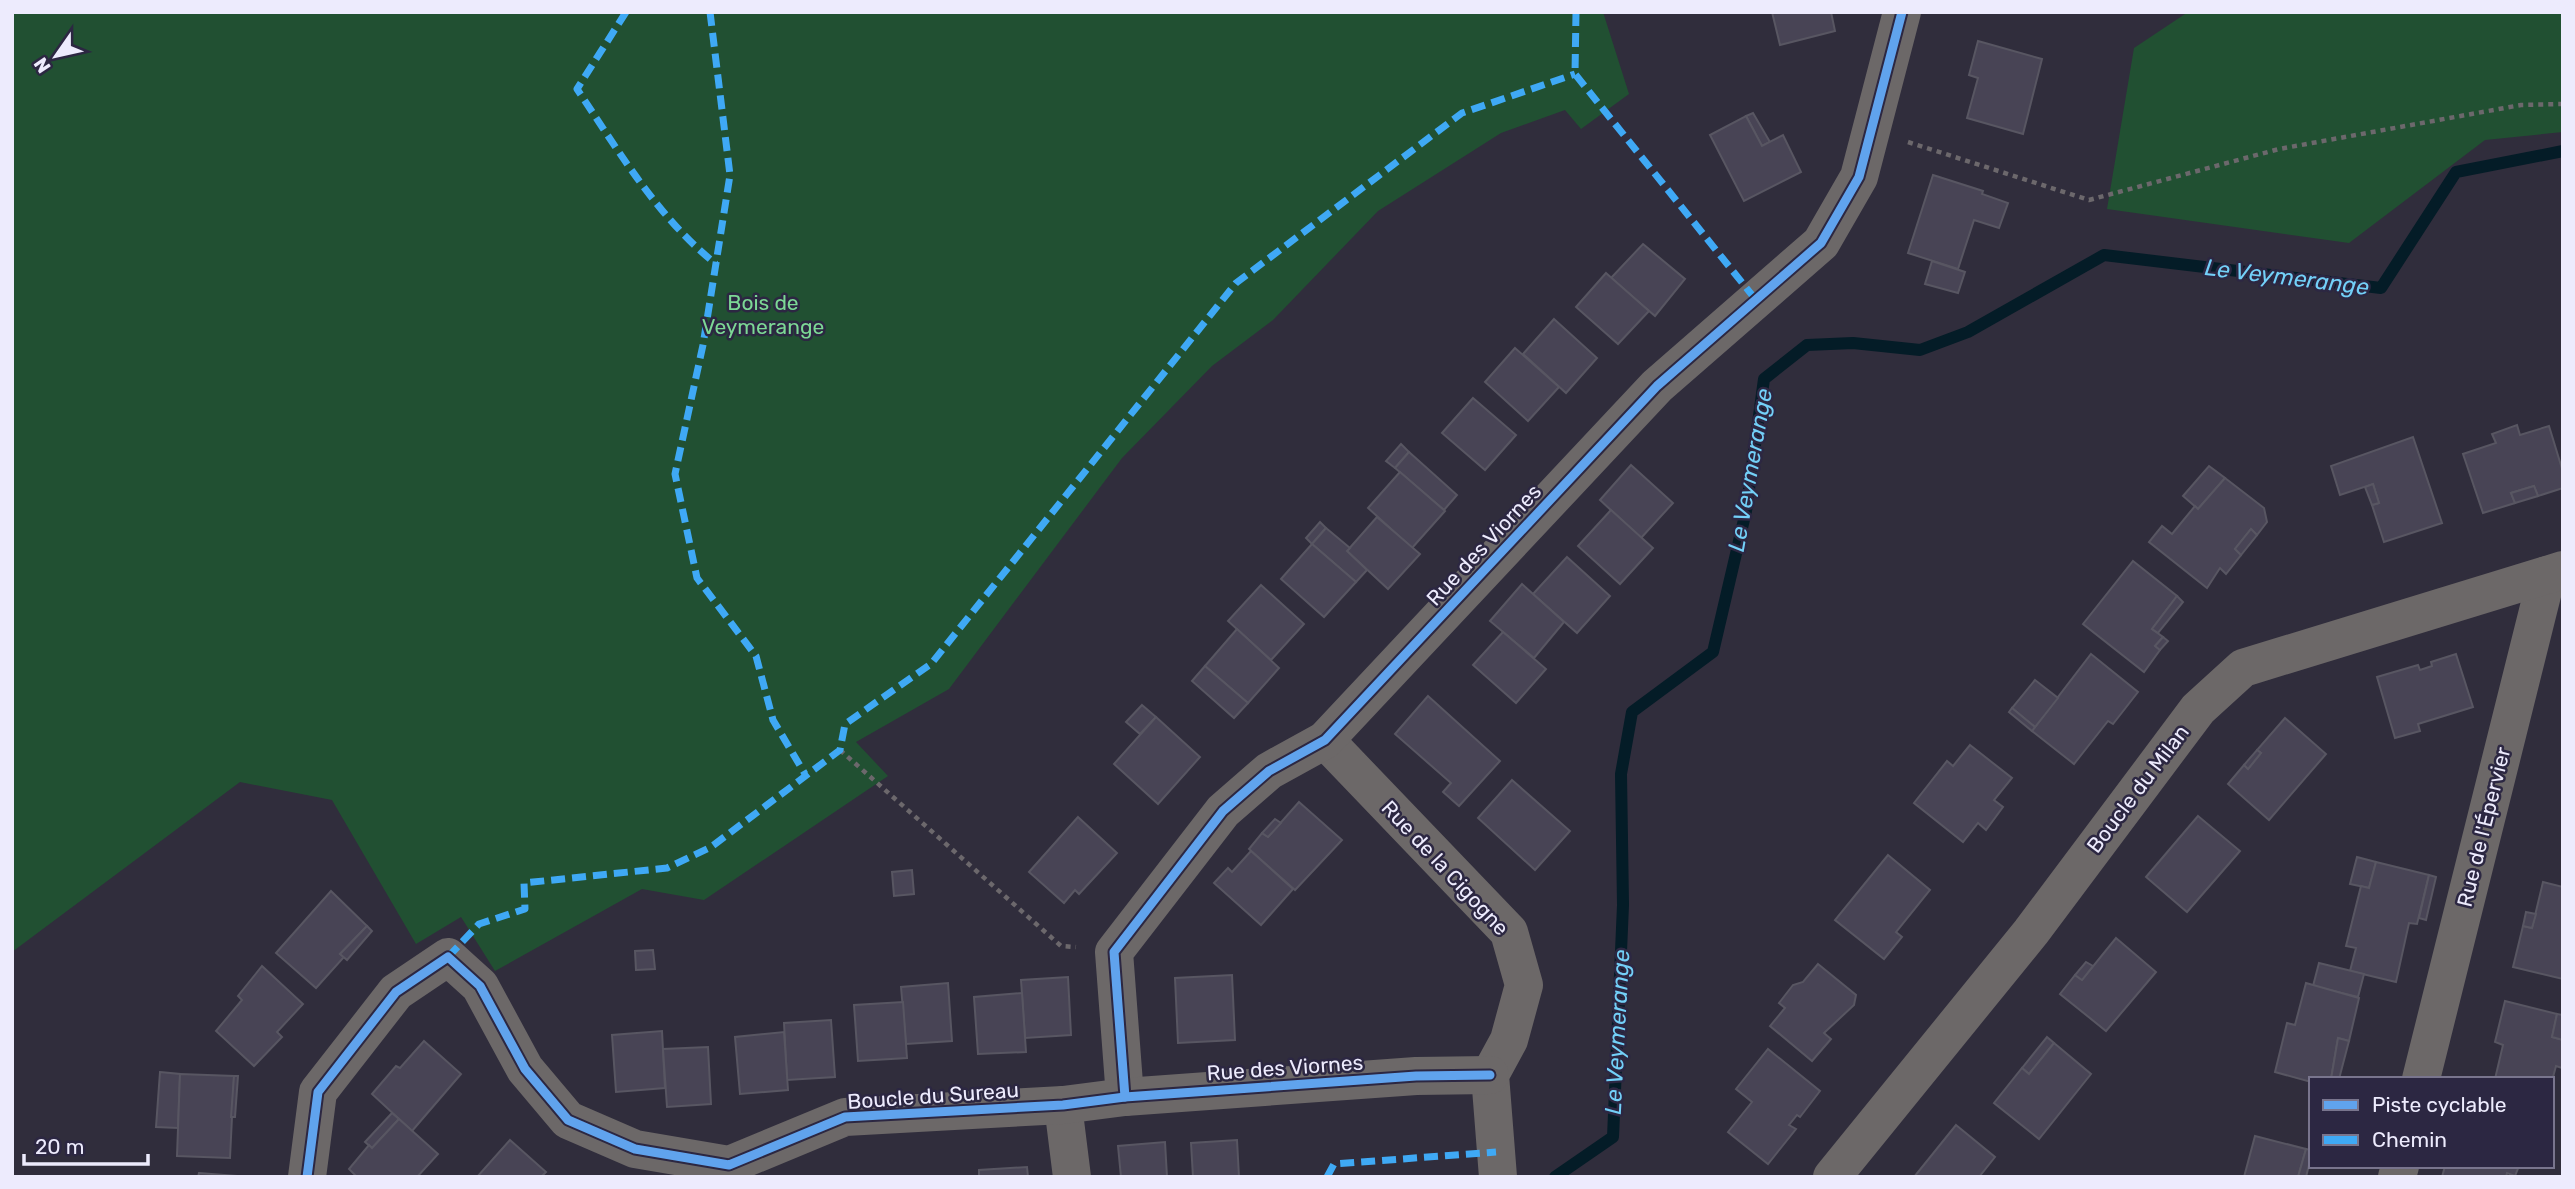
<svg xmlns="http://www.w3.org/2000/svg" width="2575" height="1189" font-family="Rubik,sans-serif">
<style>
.green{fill:#215032}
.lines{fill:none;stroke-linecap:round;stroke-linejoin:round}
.stream{stroke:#041c27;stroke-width:12}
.building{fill:#484455;stroke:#585662;stroke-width:2}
.path{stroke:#6c686c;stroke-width:4.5;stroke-dasharray:5 5;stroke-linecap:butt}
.minor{stroke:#6c6868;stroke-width:38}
.quiet{stroke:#3fa9f5;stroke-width:7;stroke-dasharray:14 7;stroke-linecap:butt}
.cycleway-casing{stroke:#2c2742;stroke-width:13}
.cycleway{stroke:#60a3ed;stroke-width:9}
.labels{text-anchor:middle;stroke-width:5;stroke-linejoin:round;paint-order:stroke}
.park-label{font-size:21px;fill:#7cd895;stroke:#2c2742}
.street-label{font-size:21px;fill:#edebfd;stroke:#2c2742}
.water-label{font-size:23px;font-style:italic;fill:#73d0f8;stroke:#2c2742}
</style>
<rect width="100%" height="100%" fill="#302d3c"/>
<g class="green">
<path d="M12,12H1603L1629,94L1581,129L1565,110L1501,133L1378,211L1273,320L1212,366L1122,458L949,689L856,742L888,776L704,900L642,889L495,971L461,917L416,944L332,800L240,782L12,952Z"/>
<path d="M2188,12H2563V132L2485,140L2349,243L2107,209L2134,48Z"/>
</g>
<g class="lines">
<path class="stream" d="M1555,1177L1613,1137L1623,905L1621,774L1632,712L1713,652L1746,511L1764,379L1807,345L1853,343L1920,350L1968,332L2104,255L2381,288L2456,172L2563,151"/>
</g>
<g class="building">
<path d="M1772,12H1831L1835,31L1780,45Z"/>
<path d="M1978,41L2042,59L2023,134L1967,118L1978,78L1969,75Z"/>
<path d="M1753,113L1770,142L1762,146L1746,116Z"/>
<path d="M1746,116L1762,146L1783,135L1801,172L1744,201L1710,135Z"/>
<path d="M1933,175L1983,191L1982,194L2008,203L1999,228L1974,220L1958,269L1908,253Z"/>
<path d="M1643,244L1685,279L1655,316L1611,278Z"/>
<path d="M1932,261L1965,272L1958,293L1925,284Z"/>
<path d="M1606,273L1649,311L1618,344L1576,307Z"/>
<path d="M1554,319L1597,358L1566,393L1523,354Z"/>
<path d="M1515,348L1559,387L1528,421L1485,382Z"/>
<path d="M1473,398L1516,435L1485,470L1442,433Z"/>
<path d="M2517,425L2520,435L2549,426L2563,472V488L2538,496L2534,486L2511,493L2515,503L2483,513L2463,454L2496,443L2492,434Z"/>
<path d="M2413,437L2442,523L2384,542L2372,505L2379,503L2373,484L2340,495L2331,466Z"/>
<path d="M1401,444L1409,452L1395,468L1386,461Z"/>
<path d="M1409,452L1457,495L1444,510L1395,468Z"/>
<path d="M1631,465L1673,503L1641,538L1600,500Z"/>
<path d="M2209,466L2225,478L2198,509L2183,496Z"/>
<path d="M1400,472L1445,511L1412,548L1368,508Z"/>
<path d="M2225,478L2264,508L2267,522L2257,535L2251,529L2235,549L2241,555L2226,574L2220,568L2207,588L2149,542L2162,526L2172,534L2195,506L2198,509Z"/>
<path d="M2373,484L2379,503L2372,505L2365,487Z"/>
<path d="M2534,486L2538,496L2515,503L2511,493Z"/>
<path d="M1611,510L1653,548L1620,584L1578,546Z"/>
<path d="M1377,517L1420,554L1388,589L1347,551Z"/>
<path d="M1320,522L1326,528L1312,544L1306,538Z"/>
<path d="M1326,528L1350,548L1347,551L1367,570L1356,582L1312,544Z"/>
<path d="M2251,529L2257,535L2241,555L2235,549Z"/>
<path d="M1312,544L1356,582L1324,617L1281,579Z"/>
<path d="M1567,557L1610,596L1577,633L1533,594Z"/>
<path d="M2133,561L2177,596L2152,629L2163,637L2155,646L2160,650L2144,672L2083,624Z"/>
<path d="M1522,584L1564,622L1534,658L1490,621Z"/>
<path d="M1261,585L1304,624L1271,660L1228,621Z"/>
<path d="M2177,596L2183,602L2158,633L2152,629Z"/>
<path d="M1237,629L1279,668L1248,703L1205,666Z"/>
<path d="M1503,632L1546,669L1516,703L1473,665Z"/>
<path d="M2163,637L2168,641L2160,650L2155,646Z"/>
<path d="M2091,654L2138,692L2113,724L2108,721L2074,764L2032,731Z"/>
<path d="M2456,654L2473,707L2418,724L2420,731L2395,738L2377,677L2418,665L2420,670L2432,666L2431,662Z"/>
<path d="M1205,666L1248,703L1234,718L1192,681Z"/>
<path d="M2035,680L2058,698L2035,727L2012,708Z"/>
<path d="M1428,696L1500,761L1459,806L1443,792L1451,783L1395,734Z"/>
<path d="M1142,705L1156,717L1140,734L1126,722Z"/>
<path d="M2012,708L2035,727L2032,731L2009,712Z"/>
<path d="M1156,717L1200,757L1158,804L1114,764Z"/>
<path d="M2285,718L2326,754L2269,820L2228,784L2244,765L2248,769L2261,753L2257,750Z"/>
<path d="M1970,745L2012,778L1994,800L2003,807L1986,830L1978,823L1963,842L1914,803L1947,761L1953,766Z"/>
<path d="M2257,750L2261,753L2248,769L2244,765Z"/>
<path d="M1512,780L1570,831L1535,870L1478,818Z"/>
<path d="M1299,802L1342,840L1295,890L1249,849L1262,833L1268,837Z"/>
<path d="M2198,816L2240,851L2187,912L2146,877Z"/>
<path d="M1078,817L1117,853L1079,894L1075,890L1064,903L1029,872Z"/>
<path d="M1275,819L1281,823L1268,837L1262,833Z"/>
<path d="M1251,851L1293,889L1261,925L1214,883L1228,868L1232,872Z"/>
<path d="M1888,855L1930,890L1896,932L1902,937L1884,959L1835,920Z"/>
<path d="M2357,857L2376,862L2369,888L2350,884Z"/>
<path d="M2376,862L2429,875L2417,924L2409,923L2396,982L2350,971L2356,948L2346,946L2361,886L2369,888Z"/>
<path d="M912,870L914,894L894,896L892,872Z"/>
<path d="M2429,875L2436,877L2426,920L2419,918Z"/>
<path d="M2543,882L2563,887V979L2513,967L2523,926L2532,928Z"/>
<path d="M331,891L367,926L340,954L344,957L316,988L276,953Z"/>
<path d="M2526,912L2536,914L2532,928L2523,926Z"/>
<path d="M367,926L372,931L347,960L340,954Z"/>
<path d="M2116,938L2156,972L2106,1031L2060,994L2075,975L2082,980Z"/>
<path d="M653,950L655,969L636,970L635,951Z"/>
<path d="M2086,962L2093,966L2082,980L2075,975Z"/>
<path d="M2319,963L2364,974L2358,997L2313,986Z"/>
<path d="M1818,964L1856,995L1854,1005L1824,1033L1831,1039L1812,1061L1770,1026L1785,1008L1779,1003L1793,985L1803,982Z"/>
<path d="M262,966L303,1004L277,1032L282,1037L254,1066L216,1031L242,1000L238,996Z"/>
<path d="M1232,975L1235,1040L1178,1043L1175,978Z"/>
<path d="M1068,977L1071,1035L1025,1038L1021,980Z"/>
<path d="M948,983L952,1041L906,1044L901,987Z"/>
<path d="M2306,983L2359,998L2349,1041L2338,1038L2331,1079H2311V1082L2275,1072L2287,1023L2295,1025Z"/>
<path d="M1022,993L1026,1052L978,1054L974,997Z"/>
<path d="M2505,1001L2557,1014L2552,1037L2563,1040V1065L2562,1068L2556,1066L2552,1081V1079H2495L2503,1045L2495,1042Z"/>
<path d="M903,1002L907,1058L858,1061L854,1005Z"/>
<path d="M2557,1014L2563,1015V1040L2552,1037Z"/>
<path d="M831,1020L835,1077L787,1080L784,1023Z"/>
<path d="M662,1031L665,1088L616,1092L612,1035Z"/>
<path d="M784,1032L788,1090L740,1094L735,1037Z"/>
<path d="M2047,1037L2054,1043L2029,1074L2022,1068Z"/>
<path d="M2338,1038L2349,1041L2339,1079H2331Z"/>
<path d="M424,1041L461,1074L412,1131L372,1094L396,1066L400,1068Z"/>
<path d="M2054,1043L2091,1074L2039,1139L1994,1103L2022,1068L2029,1074Z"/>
<path d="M708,1047L711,1104L667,1107L663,1049Z"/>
<path d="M1768,1049L1820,1091L1800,1117L1797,1115L1789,1125L1796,1129L1768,1164L1728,1132L1752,1102L1736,1089Z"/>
<path d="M160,1072L180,1074L178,1128L156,1127Z"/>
<path d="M180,1074L234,1076L230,1158L177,1156Z"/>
<path d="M234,1076H238L235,1117H231Z"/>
<path d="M392,1113L399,1119L372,1148L365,1142Z"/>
<path d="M399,1119L438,1154L417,1177H357L349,1169L369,1145L372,1148Z"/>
<path d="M1956,1125L1995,1157L1979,1177H1914Z"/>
<path d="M2255,1136L2306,1149L2298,1177H2244Z"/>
<path d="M510,1140L546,1172L541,1177H477Z"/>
<path d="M1237,1140L1239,1177H1193L1191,1143Z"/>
<path d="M1165,1142L1167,1177H1121L1118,1146Z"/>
<path d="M2306,1149L2311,1150V1157L2306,1177H2298Z"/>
<path d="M2445,1166H2519L2515,1176L2507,1173L2506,1177H2442Z"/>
<path d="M1027,1167L1028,1177H979V1170Z"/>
<path d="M199,1173L250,1177H198Z"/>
</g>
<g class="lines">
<g class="path">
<path d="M1908,142L2089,200L2279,149L2521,105L2563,104"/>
<path d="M840,750L1061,946L1076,947"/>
</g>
<g class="minor">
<path d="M1325,740L1509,932L1524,985L1509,1040L1490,1075L1498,1177"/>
<path d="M2421,1079L2547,575"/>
<path d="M1125,1097L1114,952L1223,811L1269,771L1325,740L1657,386L1821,243L1859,177L1902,12"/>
<path d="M1063,1105L1072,1177"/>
<path d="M307,1177L318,1092L396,992L448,957L480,986L525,1069L568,1120L635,1149L729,1165L845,1117L1063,1105L1125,1097L1416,1076L1490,1075"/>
<path d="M1832,1177L2031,932L2198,709L2243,668L2563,570"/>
<path d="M2397,1177L2400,1166"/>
</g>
<g class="quiet">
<path d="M626,12L577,89C618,150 658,218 716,264"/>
<path d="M710,12L730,175L703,345L675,474L697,578L756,656L773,720L805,774"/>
<path d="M1576,12L1575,74L1756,300"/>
<path d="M448,957L479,924L525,909L524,883L667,868L711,847L840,750L845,724L931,664L1236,283L1462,113L1575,74"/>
<path d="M1327,1177L1334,1164L1496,1152"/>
</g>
<defs>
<g id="cycleway">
<path d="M1125,1097L1114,952L1223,811L1269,771L1325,740L1657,386L1821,243L1859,177L1902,12"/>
<path d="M307,1177L318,1092L396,992L448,957L480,986L525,1069L568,1120L635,1149L729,1165L845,1117L1063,1105L1125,1097L1416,1076L1490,1075"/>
</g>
</defs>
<use href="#cycleway" class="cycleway-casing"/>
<use href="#cycleway" class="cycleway"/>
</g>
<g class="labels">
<g class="park-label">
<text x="763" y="310">Bois de<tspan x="763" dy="24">Veymerange</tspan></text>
</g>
<g class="street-label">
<text transform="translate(1484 545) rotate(-47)" y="7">Rue des Viornes</text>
<text transform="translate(2138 789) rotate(-53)" y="7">Boucle du Milan</text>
<text transform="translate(2484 827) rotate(-76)" y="7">Rue de l'Épervier</text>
<text transform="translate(1445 868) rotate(47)" y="7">Rue de la Cigogne</text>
<text transform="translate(1285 1068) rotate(-4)" y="7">Rue des Viornes</text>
<text transform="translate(933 1096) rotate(-4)" y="7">Boucle du Sureau</text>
</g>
<g class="water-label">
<text transform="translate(2287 277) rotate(7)" y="8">Le Veymerange</text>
<text transform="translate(1750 470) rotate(-80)" y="8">Le Veymerange</text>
<text transform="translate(1617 1032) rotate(-87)" y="8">Le Veymerange</text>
</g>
</g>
<rect width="2575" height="1189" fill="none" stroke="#edebfd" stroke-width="28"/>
<rect x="2309" y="1077" width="245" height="91" fill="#2c2742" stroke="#79758d" stroke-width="2"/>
<rect x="2323" y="1100" width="35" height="10" fill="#60a3ed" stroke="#79758d" stroke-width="2"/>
<text x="2372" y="1112" font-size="21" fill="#edebfd">Piste cyclable</text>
<rect x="2323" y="1135" width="35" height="10" fill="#3fa9f5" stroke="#79758d" stroke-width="2"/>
<text x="2372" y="1147" font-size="21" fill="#edebfd">Chemin</text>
<g transform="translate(56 56) rotate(236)" stroke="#2c2742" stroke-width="5" paint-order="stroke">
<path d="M0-5L12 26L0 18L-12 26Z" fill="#edebfd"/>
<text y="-10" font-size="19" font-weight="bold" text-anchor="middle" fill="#edebfd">N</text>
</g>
<path d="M24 1154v10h124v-10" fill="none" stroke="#edebfd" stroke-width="3.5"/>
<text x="35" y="1154" font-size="21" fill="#edebfd" stroke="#2c2742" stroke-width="5" paint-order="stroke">20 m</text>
</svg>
